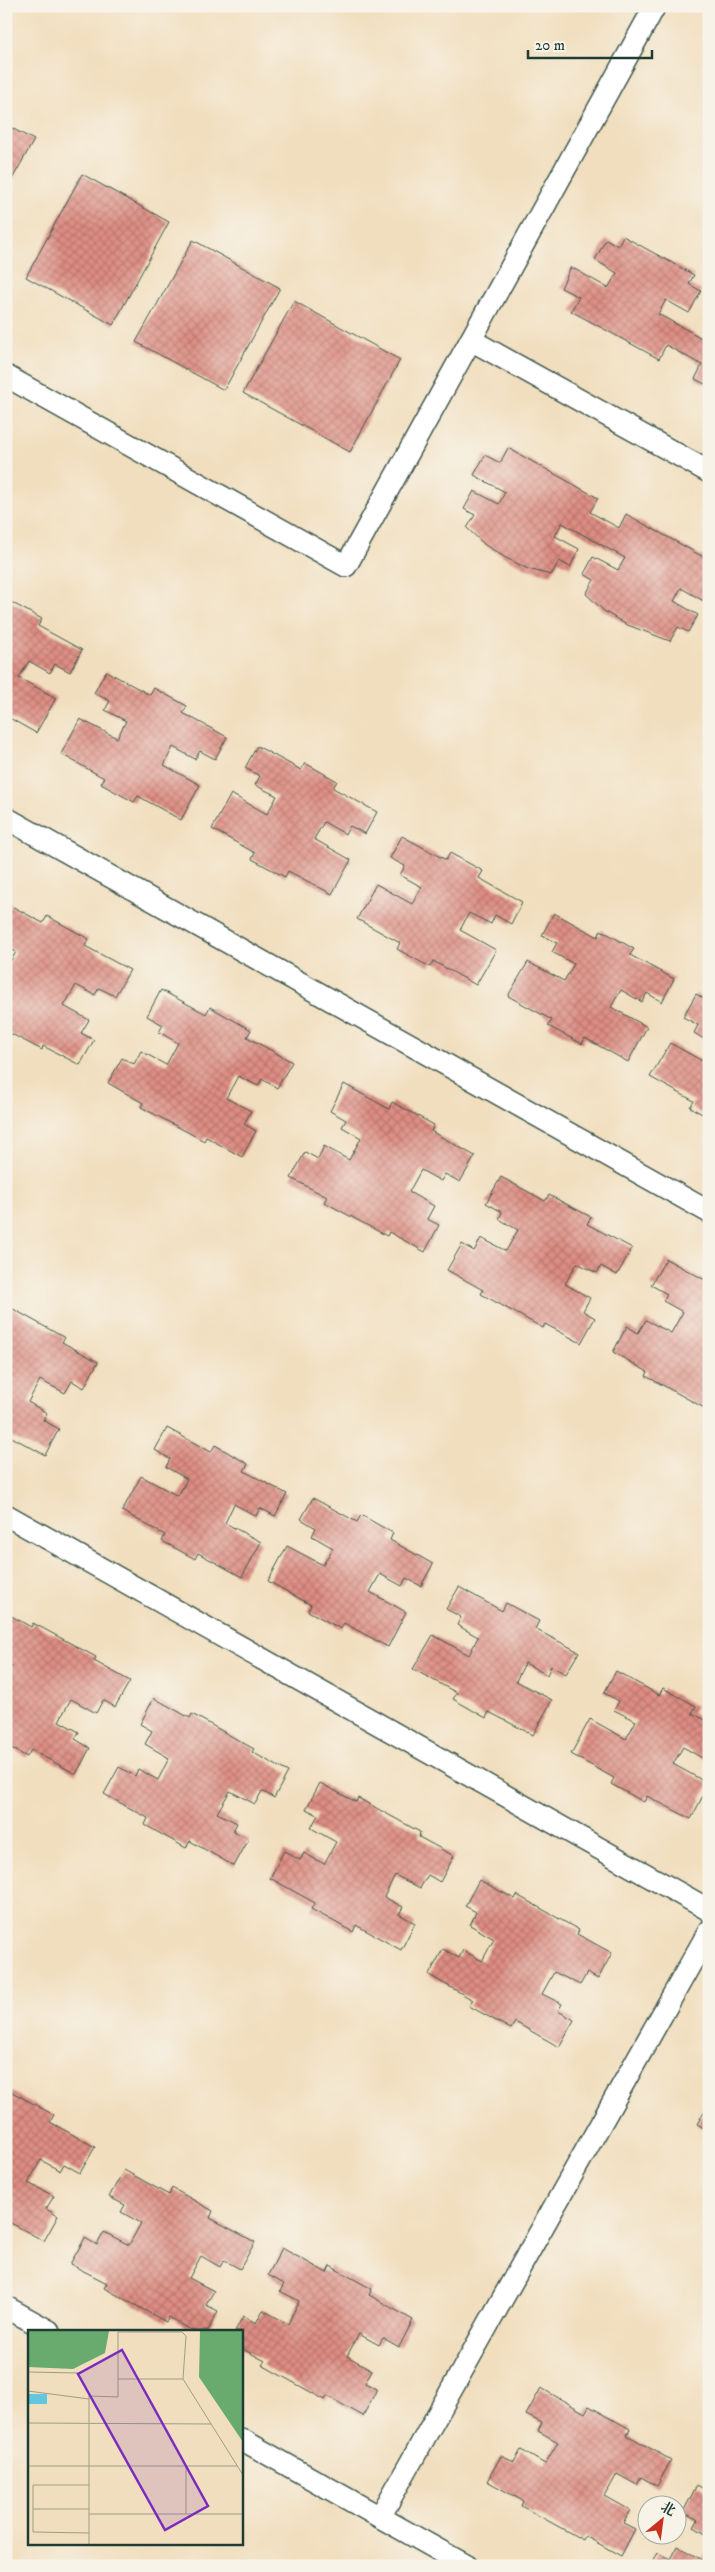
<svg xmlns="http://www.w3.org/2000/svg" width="715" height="2572" font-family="'IM FELL DW Pica','Noto Serif SC',serif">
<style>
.building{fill:url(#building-cross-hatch)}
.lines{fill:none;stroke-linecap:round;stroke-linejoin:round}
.service-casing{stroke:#3e5549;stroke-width:24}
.service{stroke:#fff;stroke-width:21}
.inset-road{fill:none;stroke:#9d9e87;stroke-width:1}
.view{fill:#7b2cbf;fill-opacity:0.15;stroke:#7b2cbf;stroke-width:2.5}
.inset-edge{fill:none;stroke:#1f3d34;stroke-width:2.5}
</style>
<defs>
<pattern id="building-cross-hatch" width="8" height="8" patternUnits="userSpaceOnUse" patternTransform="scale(1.25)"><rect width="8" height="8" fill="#df8d83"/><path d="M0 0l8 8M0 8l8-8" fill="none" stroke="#b4746c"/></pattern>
</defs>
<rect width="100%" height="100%" fill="#f7f3e8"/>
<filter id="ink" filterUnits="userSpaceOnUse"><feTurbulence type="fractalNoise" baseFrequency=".02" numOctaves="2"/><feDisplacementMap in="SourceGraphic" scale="10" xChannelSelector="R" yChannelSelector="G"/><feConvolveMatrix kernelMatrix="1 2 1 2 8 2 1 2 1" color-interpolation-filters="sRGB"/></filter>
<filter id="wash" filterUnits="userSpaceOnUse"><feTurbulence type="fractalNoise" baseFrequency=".0096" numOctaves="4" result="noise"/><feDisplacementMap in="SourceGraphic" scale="20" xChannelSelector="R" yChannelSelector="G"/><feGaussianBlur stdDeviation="1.12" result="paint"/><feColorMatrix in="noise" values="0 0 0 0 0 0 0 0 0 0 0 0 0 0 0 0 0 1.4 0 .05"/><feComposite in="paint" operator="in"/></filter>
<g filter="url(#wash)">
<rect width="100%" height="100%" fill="#f1debe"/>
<g id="blocks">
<g class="building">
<path d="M6,125L34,140L6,190Z"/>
<path d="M82,174L169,222L113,325L26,277Z"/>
<path d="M623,236L694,275L689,284L701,291L689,313L666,300L658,314L709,342V386L695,379L702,365L666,345L659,359L571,311L579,297L561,288L571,267L608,288L617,273L595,260L606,239L618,246Z"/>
<path d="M193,240L280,288L224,390L136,342Z"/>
<path d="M294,301L400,360L350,452L243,393Z"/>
<path d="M508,448L598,498L590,512L619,528L626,514L709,560V604L681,588L674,601L698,615L688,632L678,627L670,641L625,624L604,611L586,594L594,580L584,574L593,557L618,570L625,558L562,523L555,536L579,549L570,567L559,561L551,575L528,569L506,558L485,545L467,528L475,515L464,509L474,491L499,504L505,492L474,475L485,455L500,463Z"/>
<path d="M9,601L42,619L38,626L82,650L70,672L55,664L50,673L29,661L19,678L56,698L36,733L6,716V607Z"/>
<path d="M106,671L150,695L154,688L187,706L183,713L227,737L215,759L200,751L195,759L173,747L164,765L200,785L181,820L138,796L134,802L101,784L104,778L61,754L80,719L117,738L126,721L105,710L110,701L94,693Z"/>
<path d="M257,746L301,770L305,763L337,781L333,788L377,812L365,834L350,826L345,834L324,822L314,839L351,860L332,894L288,871L285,877L252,859L255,853L212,829L231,794L267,814L277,796L255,785L260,776L245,768Z"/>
<path d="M402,836L446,860L450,853L483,871L479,878L522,902L511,924L495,915L491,924L469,913L460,930L496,950L476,985L433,961L430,967L397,949L400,943L357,919L376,884L412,904L422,887L400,875L405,866L390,858Z"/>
<path d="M6,903L43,923L47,916L89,939L85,946L130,970L115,996L99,988L95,995L76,985L64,1006L89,1020L81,1033L94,1040L80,1065L43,1046L42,1050L6,1031V969L16,952L6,946Z"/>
<path d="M554,913L598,937L601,930L634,949L630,955L674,979L662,1002L647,993L642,1002L621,990L611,1007L647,1027L628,1062L585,1038L582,1044L548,1026L552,1020L508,996L528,962L564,981L574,964L552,952L557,943L542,935Z"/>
<path d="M161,990L206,1014L210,1007L251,1030L247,1037L292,1062L277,1088L262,1079L258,1086L238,1076L226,1098L251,1111L244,1124L256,1131L242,1157L206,1137L204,1141L141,1107L143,1103L108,1083L122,1058L134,1064L141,1051L166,1065L178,1043L159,1032L163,1025L147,1016Z"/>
<path d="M696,994L709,1002V1042L694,1033L698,1025L683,1017Z"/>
<path d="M670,1043L706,1063L709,1057V1118L690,1107L694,1101L650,1077Z"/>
<path d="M344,1084L389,1109L392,1102L434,1125L431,1131L475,1156L460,1182L445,1174L441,1181L421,1170L409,1192L434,1206L427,1219L439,1225L425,1252L389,1232L387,1236L324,1202L327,1197L291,1178L305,1152L318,1159L324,1146L349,1160L361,1138L342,1127L346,1120L330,1111Z"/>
<path d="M501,1177L545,1201L549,1195L591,1217L587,1224L632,1248L617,1275L601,1266L597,1273L577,1263L565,1284L590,1298L583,1311L595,1318L581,1343L545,1324L543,1328L481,1294L483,1290L447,1270L462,1244L474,1251L481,1238L506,1251L518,1230L499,1219L502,1212L486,1203Z"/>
<path d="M666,1259L709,1282L708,1410L646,1376L648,1372L613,1352L627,1326L638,1333L646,1320L671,1333L683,1312L663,1301L667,1294L651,1285Z"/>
<path d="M6,1305L65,1338L62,1342L98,1362L84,1388L72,1381L65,1393L40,1380L28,1402L47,1413L43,1420L59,1429L45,1455L6,1434Z"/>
<path d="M167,1428L211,1452L215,1445L248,1464L244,1471L287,1494L275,1516L260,1508L256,1516L234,1504L225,1523L261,1542L242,1577L198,1553L195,1559L162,1541L165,1535L122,1511L141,1476L178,1496L187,1479L166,1467L170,1459L155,1450Z"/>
<path d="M313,1498L357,1522L361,1515L393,1533L390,1540L433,1564L421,1586L406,1578L402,1586L380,1574L370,1592L406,1612L388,1647L344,1623L341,1629L308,1611L311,1605L268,1581L287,1546L323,1565L333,1548L312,1536L316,1528L301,1519Z"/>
<path d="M459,1587L502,1611L506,1603L539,1621L535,1629L579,1652L566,1674L551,1666L547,1675L525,1663L516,1681L552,1700L533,1735L489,1712L486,1718L453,1699L457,1693L413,1669L433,1635L469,1655L478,1637L457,1625L461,1617L446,1609Z"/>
<path d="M6,1613L31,1627L33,1623L96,1657L94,1661L130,1681L115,1707L103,1700L96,1713L71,1699L59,1721L79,1732L75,1739L90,1748L76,1774L31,1750L27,1757L6,1745V1676L12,1666L6,1664Z"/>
<path d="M616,1671L659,1695L663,1688L696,1706L692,1713L709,1722V1751L704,1759L683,1747L673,1764L709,1784L691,1819L647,1796L644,1802L611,1784L614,1778L571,1754L590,1719L626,1739L636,1721L614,1710L619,1701L604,1693Z"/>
<path d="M154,1698L190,1718L192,1714L254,1749L252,1752L288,1772L274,1798L262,1791L255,1804L230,1791L217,1813L237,1823L233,1831L249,1839L234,1866L190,1841L186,1848L145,1825L148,1818L104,1794L119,1767L135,1776L138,1769L158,1780L169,1758L145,1744L152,1731L140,1724Z"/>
<path d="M320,1783L356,1802L358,1798L420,1832L419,1837L454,1856L440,1882L428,1875L420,1888L395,1875L384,1897L403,1907L399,1914L415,1923L401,1950L356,1925L353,1932L311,1909L315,1903L270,1878L284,1851L300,1860L304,1853L324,1864L336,1842L311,1828L318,1815L306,1809Z"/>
<path d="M479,1880L515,1899L517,1895L579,1930L577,1934L612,1953L598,1979L587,1973L580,1985L554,1972L542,1994L562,2004L558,2011L574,2020L559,2047L515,2022L511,2029L469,2006L473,2000L429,1975L443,1949L459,1958L463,1950L482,1961L494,1939L470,1925L476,1912L465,1906Z"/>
<path d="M12,2092L54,2115L50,2122L95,2147L80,2173L64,2164L60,2171L41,2160L28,2183L54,2196L46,2209L58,2216L44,2241L9,2222L6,2226V2098L9,2099Z"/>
<path d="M709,2103V2131L697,2124Z"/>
<path d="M124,2170L169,2195L172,2188L213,2211L210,2218L255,2242L240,2269L224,2260L220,2267L201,2256L189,2278L214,2291L206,2305L218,2311L208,2331H193L169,2317L166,2322L104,2288L107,2283L70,2264L85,2238L97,2245L104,2232L129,2245L141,2223L121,2212L125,2205L109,2197Z"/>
<path d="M282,2248L327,2273L330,2266L372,2289L369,2295L413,2320L399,2347L383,2338L379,2345L359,2334L347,2356L372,2370L365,2383L377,2389L363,2416L327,2396L325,2400L262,2365L265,2361L241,2348V2331H235L243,2316L256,2323L263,2310L288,2324L299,2301L280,2291L284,2284L268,2275Z"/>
<path d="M541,2388L585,2413L589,2406L630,2429L627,2435L671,2460L657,2486L641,2477L637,2485L617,2474L605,2496L630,2510L623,2523L635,2529L621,2556L585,2536L583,2540L521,2506L523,2501L487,2481L501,2456L514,2462L521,2450L545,2464L558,2442L538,2431L542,2423L526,2415Z"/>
<path d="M697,2485L709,2492V2536L694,2527L698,2520L683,2512Z"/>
<path d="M677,2546L702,2560L709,2547V2566H650L658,2553L670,2559Z"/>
</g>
</g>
</g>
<g filter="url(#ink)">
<use href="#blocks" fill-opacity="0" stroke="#3e5549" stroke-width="1"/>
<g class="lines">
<defs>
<g id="service">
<path d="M471,340L709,472"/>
<path d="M6,376L346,566L655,6"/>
<path d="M6,818L709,1212"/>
<path d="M6,1515L709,1910"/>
<path d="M6,2307L49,2331"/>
<path d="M241,2439L467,2566"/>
<path d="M380,2517L709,1931"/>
</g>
</defs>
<use href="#service" class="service-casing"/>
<use href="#service" class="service"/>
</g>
</g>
<g transform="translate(28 2330)">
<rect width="215" height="215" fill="#f1debe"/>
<path d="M0,1H81L77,23L45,39L0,37ZM172,1H215V112L171,47Z" fill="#69ab6e"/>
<path d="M0,64H19V74H0Z" fill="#62c6df"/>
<path class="inset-road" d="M0,42L51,43M90,49H155M0,61L61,69M0,93L183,94M0,136H209M5,179H61M61,184H215M158,184V136M61,203L5,202V155H61M61,214V66L90,67V2H154L158,6L155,49L215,145"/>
<path class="view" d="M94,20L180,176L137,200L50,44Z"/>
<rect width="215" height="215" class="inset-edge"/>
</g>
<rect width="715" height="2572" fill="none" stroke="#f7f3e8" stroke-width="25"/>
<g transform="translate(662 2520) rotate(29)"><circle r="24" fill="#f7f3e8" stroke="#a1aaa0"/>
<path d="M0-4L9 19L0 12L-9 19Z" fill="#c8321e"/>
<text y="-8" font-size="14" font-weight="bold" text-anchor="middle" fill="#1f3d34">北</text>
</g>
<path d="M528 50v8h124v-8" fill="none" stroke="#1f3d34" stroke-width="2.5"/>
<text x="535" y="50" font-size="15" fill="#1f3d34" stroke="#f7f3e8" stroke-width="4" paint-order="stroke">20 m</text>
</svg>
